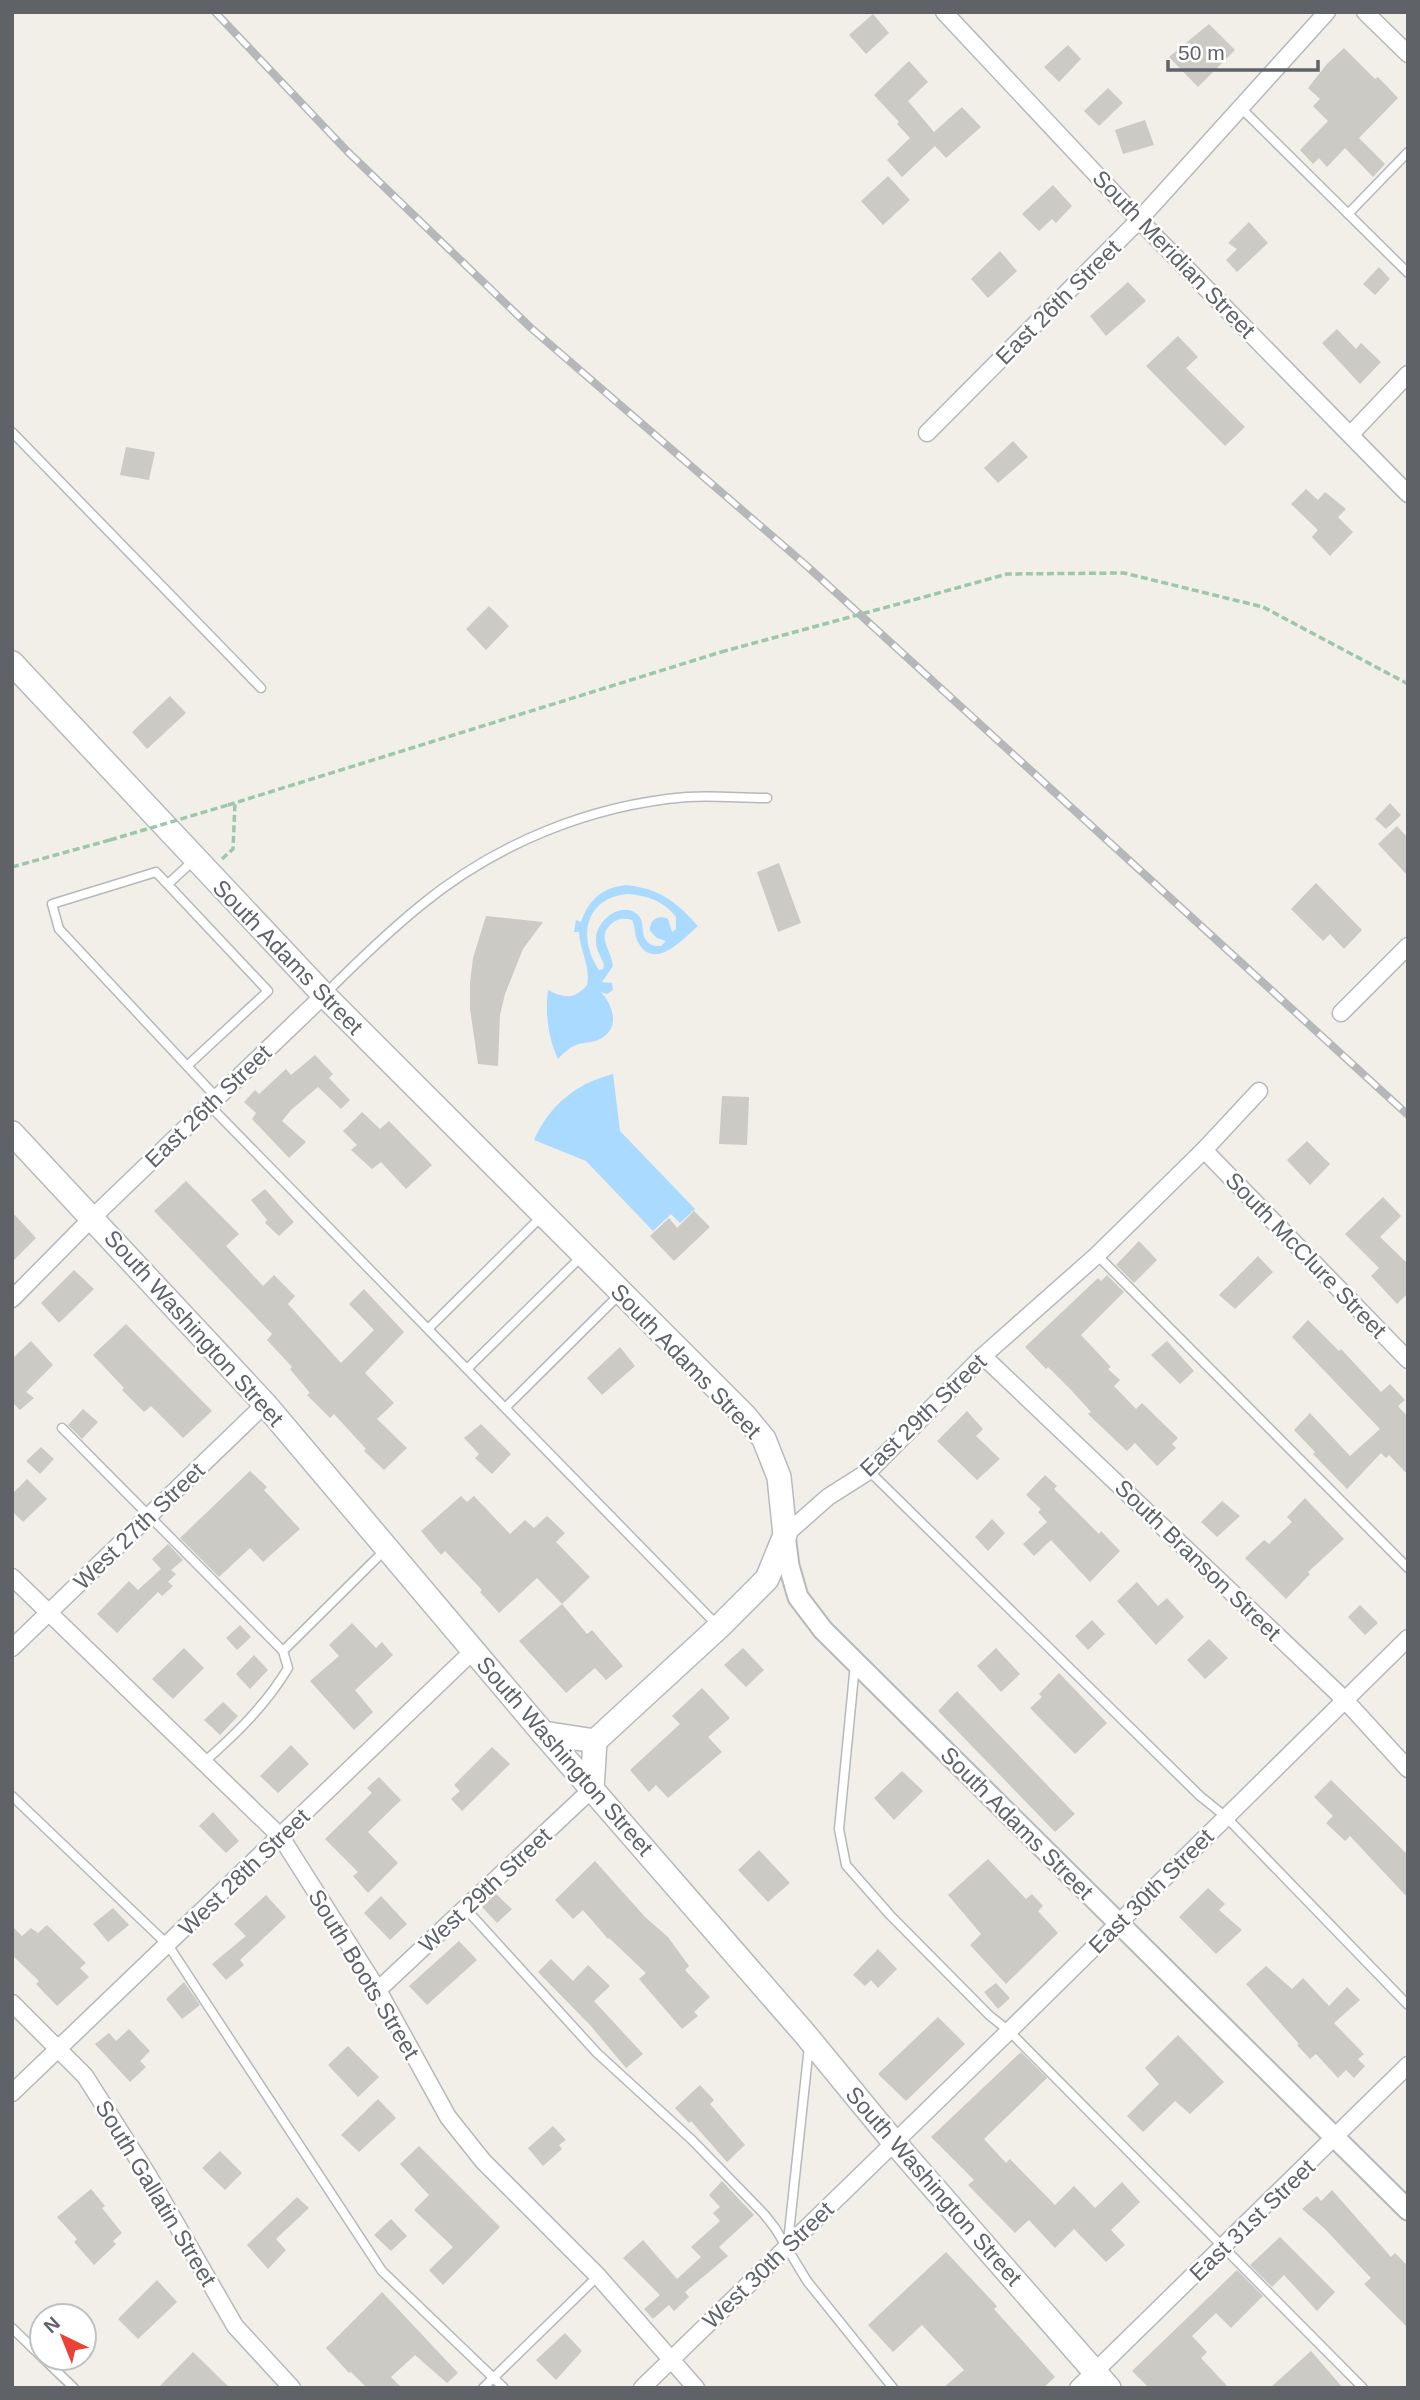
<svg xmlns="http://www.w3.org/2000/svg" width="1420" height="2400" font-family="Helvetica,sans-serif">
<style>
.water{fill:#aadaff;fill-rule:evenodd}
.building{fill:#cccac5}
.lines{fill:none;stroke-linecap:round;stroke-linejoin:round}
.service-casing{stroke:#b5b8bc;stroke-width:11}
.minor-casing{stroke:#b5b8bc;stroke-width:19}
.tertiary-casing{stroke:#b5b8bc;stroke-width:23}
.secondary-casing{stroke:#b6babf;stroke-width:26}
.path{stroke:#9cc7a9;stroke-width:3.5;stroke-dasharray:7 3.5;stroke-linecap:butt}
.service{stroke:#fff;stroke-width:8}
.minor{stroke:#fff;stroke-width:16}
.tertiary{stroke:#fff;stroke-width:19}
.secondary{stroke:#fff;stroke-width:23}
.rail-casing{stroke:#b6b7b8;stroke-width:8}
.rail{stroke:#fff;stroke-width:5;stroke-dasharray:16;stroke-linecap:butt}
.path-bridge{stroke:#9cc7a9;stroke-width:3.5;stroke-dasharray:7 3.5;stroke-linecap:butt}
.labels{text-anchor:middle;stroke-width:5;stroke-linejoin:round;paint-order:stroke}
.street-label{font-size:23px;fill:#5f6368;stroke:#fff}
</style>
<rect width="100%" height="100%" fill="#f1efe8"/>
<g class="water">
<path d="M626,885C661,889 675,901 698,926C683,939 654,972 638,942C634,935 636,928 632,920C624,918 618,918 611,924C596,938 612,951 613,966L602,982L612,983L613,990L607,994L601,992C614,1007 621,1029 598,1040C591,1043 583,1042 576,1045C569,1048 563,1053 558,1059C548,1037 545,1014 548,990C563,998 575,1000 587,985C591,967 580,951 579,932H574L576,920L581,922C589,899 602,888 626,885ZM628,894C647,895 665,902 676,917V929L672,932L668,919C658,914 649,920 650,931L657,938L666,941L661,946C655,946 650,946 646,940C640,932 646,922 637,914C621,901 597,920 596,938C595,948 600,955 604,964L603,969L599,970C577,938 585,897 628,894Z"/>
<path d="M613,1074L620,1131L695,1209L680,1223L671,1214L653,1231L586,1161L534,1140C550,1105 575,1084 613,1074Z"/>
</g>
<g class="building">
<path d="M873,14L889,33L866,54L849,35Z"/>
<path d="M1209,24L1235,50L1198,87L1169,57Z"/>
<path d="M1068,45L1081,59L1059,82L1044,67Z"/>
<path d="M1344,48L1375,79L1378,77L1398,98L1359,138L1385,164L1373,177L1345,148L1327,167L1319,158L1313,164L1300,150L1328,121L1313,106L1320,99L1308,88L1327,64Z"/>
<path d="M909,61L928,82L908,101L934,132L962,107L981,127L946,158L935,146L902,177L887,160L910,138L897,124L899,122L874,95Z"/>
<path d="M1108,88L1123,103L1099,126L1084,111Z"/>
<path d="M1145,120L1154,145L1123,154L1115,130Z"/>
<path d="M888,176L910,200L883,225L861,201Z"/>
<path d="M1053,185L1072,206L1056,223L1052,219L1039,231L1022,214Z"/>
<path d="M1249,222L1268,243L1237,272L1226,260L1237,249L1228,243Z"/>
<path d="M1000,251L1017,271L988,298L971,279Z"/>
<path d="M1379,267L1390,279L1375,295L1363,284Z"/>
<path d="M1128,282L1146,301L1106,336L1090,316Z"/>
<path d="M1337,329L1356,349L1361,343L1381,362L1360,384L1322,343Z"/>
<path d="M1178,336L1198,357L1186,368L1245,427L1225,446L1146,366Z"/>
<path d="M1013,441L1028,457L998,483L984,468Z"/>
<path d="M126,447L155,452L149,480L120,475Z"/>
<path d="M1306,489L1318,500L1325,492L1346,509L1338,517L1353,532L1330,556L1312,537L1318,530L1291,504Z"/>
<path d="M489,606L509,626L486,650L466,629Z"/>
<path d="M170,696L186,713L147,749L132,732Z"/>
<path d="M1390,803L1401,815L1386,829L1375,819Z"/>
<path d="M1397,826L1408,838V876L1378,844Z"/>
<path d="M779,863L801,923L778,932L757,872Z"/>
<path d="M1316,883L1362,930L1344,949L1330,934L1323,941L1291,909Z"/>
<path d="M486,916L543,922L523,949L505,994L500,1015L498,1066L478,1064L470,1009V983L473,958Z"/>
<path d="M315,1055L333,1074L329,1078L350,1100L341,1109L318,1087L291,1110L282,1121L306,1142L289,1158L252,1119L256,1113L244,1102L255,1090L259,1094L286,1069L291,1075Z"/>
<path d="M722,1096L749,1097L747,1145L719,1144Z"/>
<path d="M362,1112L380,1129L389,1121L432,1165L406,1189L381,1162L372,1169L351,1150L357,1145L343,1131Z"/>
<path d="M1307,1141L1330,1164L1310,1185L1287,1160Z"/>
<path d="M186,1181L239,1234L226,1246L263,1286L274,1275L295,1296L288,1304L341,1363L374,1330L349,1304L364,1289L404,1332L365,1373L394,1403L377,1419L407,1448L384,1470L364,1451L366,1449L334,1414L330,1418L307,1395L310,1393L290,1369L292,1367L267,1340L272,1334L154,1211Z"/>
<path d="M265,1189L294,1222L279,1236L265,1223L267,1220L251,1200Z"/>
<path d="M1383,1197L1401,1216L1380,1237L1408,1264V1293L1397,1304L1371,1276L1379,1268L1345,1234Z"/>
<path d="M694,1211L710,1227L674,1261L650,1236L669,1218L677,1228Z"/>
<path d="M12,1212L36,1238L12,1262Z"/>
<path d="M1139,1241L1157,1260L1134,1283L1116,1265Z"/>
<path d="M1258,1256L1273,1272L1235,1309L1219,1295Z"/>
<path d="M74,1270L94,1289L59,1323L41,1303Z"/>
<path d="M1107,1275L1124,1292L1081,1335L1111,1367L1108,1369L1120,1380L1114,1386L1136,1409L1142,1403L1178,1438L1172,1444L1176,1448L1157,1466L1135,1443L1127,1451L1088,1414L1091,1412L1072,1391L1048,1367L1046,1369L1025,1347L1098,1278L1101,1281Z"/>
<path d="M1308,1320L1339,1351L1341,1349L1381,1392L1390,1384L1405,1400L1398,1406L1408,1417V1475L1389,1455L1386,1458L1381,1453L1347,1489L1313,1454L1315,1452L1294,1430L1310,1413L1350,1456L1380,1429L1292,1337Z"/>
<path d="M126,1324L212,1411L183,1438L151,1406L144,1412L122,1390L124,1388L93,1355Z"/>
<path d="M31,1341L53,1365L26,1392L34,1398L20,1410L14,1404L12,1405V1359Z"/>
<path d="M1167,1341L1194,1371L1180,1384L1151,1355Z"/>
<path d="M620,1347L635,1366L602,1395L587,1378Z"/>
<path d="M83,1409L98,1422L82,1439L68,1425Z"/>
<path d="M967,1411L983,1429L976,1436L1000,1459L977,1480L937,1441Z"/>
<path d="M481,1424L511,1454L492,1474L475,1458L479,1454L464,1438Z"/>
<path d="M41,1447L54,1459L40,1474L26,1461Z"/>
<path d="M250,1471L267,1487L264,1490L300,1529L263,1562L250,1548L219,1577L180,1538Z"/>
<path d="M1045,1475L1057,1486L1054,1489L1099,1534L1101,1531L1120,1551L1090,1582L1051,1540L1034,1556L1023,1544L1047,1522L1038,1512L1041,1509L1026,1495Z"/>
<path d="M27,1479L47,1499L23,1522L12,1511V1494Z"/>
<path d="M461,1496L467,1502L474,1496L510,1534L525,1520L534,1528L547,1516L565,1533L556,1542L590,1577L562,1604L537,1578L499,1613L480,1592L482,1590L445,1551L441,1555L421,1531Z"/>
<path d="M1305,1498L1344,1539L1308,1572L1310,1574L1286,1599L1245,1558L1264,1540L1269,1544L1292,1522L1287,1517Z"/>
<path d="M1222,1501L1240,1516L1217,1537L1201,1522Z"/>
<path d="M992,1519L1005,1533L988,1551L975,1537Z"/>
<path d="M168,1544L183,1560L171,1570L176,1574L168,1582L173,1586L162,1596L158,1592L117,1633L97,1614L129,1581L138,1590L161,1569L152,1559Z"/>
<path d="M1137,1582L1158,1606L1167,1598L1184,1617L1156,1645L1117,1601Z"/>
<path d="M562,1604L587,1634L592,1630L623,1666L606,1680L595,1668L566,1693L519,1641Z"/>
<path d="M1360,1605L1378,1623L1365,1635L1348,1617Z"/>
<path d="M1092,1620L1105,1634L1088,1650L1075,1636Z"/>
<path d="M352,1623L376,1648L382,1642L393,1655L355,1690L373,1712L354,1730L310,1681L339,1656L329,1645Z"/>
<path d="M240,1625L251,1637L237,1650L226,1638Z"/>
<path d="M1209,1639L1228,1658L1205,1679L1187,1660Z"/>
<path d="M184,1648L204,1668L173,1699L152,1679Z"/>
<path d="M743,1648L764,1670L746,1687L724,1665Z"/>
<path d="M996,1648L1020,1674L1001,1692L977,1666Z"/>
<path d="M254,1655L268,1670L250,1689L236,1674Z"/>
<path d="M1059,1673L1107,1723L1075,1754L1030,1708L1042,1697L1039,1694Z"/>
<path d="M702,1688L730,1718L708,1737L722,1752L668,1798L656,1785L649,1792L630,1770L680,1724L672,1716Z"/>
<path d="M957,1691L1075,1814L1055,1832L938,1711Z"/>
<path d="M223,1702L238,1716L220,1735L204,1720Z"/>
<path d="M291,1745L309,1764L278,1793L260,1776Z"/>
<path d="M492,1747L510,1764L462,1811L451,1799L460,1791L454,1785Z"/>
<path d="M902,1771L923,1791L894,1820L874,1798Z"/>
<path d="M379,1777L401,1800L368,1832L398,1863L368,1893L353,1876L358,1872L325,1839L372,1793L367,1788Z"/>
<path d="M1331,1780L1408,1855V1898L1350,1836L1345,1841L1326,1823L1333,1816L1314,1797Z"/>
<path d="M213,1812L239,1841L226,1853L199,1826Z"/>
<path d="M759,1850L790,1883L768,1902L738,1870Z"/>
<path d="M988,1859L1026,1899L1032,1894L1043,1906L1038,1911L1058,1933L1006,1984L970,1945L981,1934L948,1895Z"/>
<path d="M595,1861L645,1917L668,1937L689,1966L685,1970L710,1997L694,2012L698,2016L682,2029L639,1979L646,1973L609,1938L608,1939L583,1910L573,1919L555,1900Z"/>
<path d="M1208,1888L1225,1904L1219,1910L1242,1930L1216,1954L1179,1917Z"/>
<path d="M496,1894L512,1909L497,1923L482,1907Z"/>
<path d="M266,1895L286,1917L240,1960L244,1965L226,1980L212,1964L246,1936L234,1924Z"/>
<path d="M381,1896L407,1924L390,1940L364,1913Z"/>
<path d="M113,1908L129,1925L108,1942L93,1924Z"/>
<path d="M47,1925L86,1963L80,1968L89,1977L57,2006L36,1984L39,1981L12,1955V1926L22,1936L31,1928L38,1933Z"/>
<path d="M459,1941L477,1960L427,2005L409,1986Z"/>
<path d="M878,1949L897,1969L878,1988L871,1980L865,1986L853,1975Z"/>
<path d="M551,1959L573,1981L588,1965L610,1986L594,2001L643,2054L626,2068L590,2025L538,1972Z"/>
<path d="M1266,1966L1292,1989L1303,1978L1329,2006L1347,1987L1360,2000L1334,2023L1364,2054L1358,2059L1365,2066L1354,2078L1346,2070L1338,2078L1316,2054L1310,2059L1297,2045L1299,2044L1246,1984Z"/>
<path d="M184,1982L200,2005L182,2019L166,1999Z"/>
<path d="M996,1983L1010,1998L998,2009L984,1992Z"/>
<path d="M938,2017L965,2044L906,2101L878,2074Z"/>
<path d="M129,2029L150,2051L140,2061L146,2067L130,2082L95,2044L109,2033L116,2041Z"/>
<path d="M1178,2035L1224,2082L1190,2114L1175,2101L1143,2132L1127,2116L1159,2084L1145,2068Z"/>
<path d="M348,2046L379,2077L358,2097L328,2065Z"/>
<path d="M1021,2052L1047,2078L984,2139L1006,2163L1010,2159L1055,2205L1074,2186L1095,2208L1122,2182L1140,2202L1111,2230L1125,2245L1106,2262L1074,2229L1055,2248L1029,2220L1015,2233L968,2185L974,2180L931,2137Z"/>
<path d="M700,2085L714,2100L710,2104L745,2145L727,2162L691,2121L689,2123L675,2108Z"/>
<path d="M378,2099L396,2118L359,2152L341,2135Z"/>
<path d="M553,2126L566,2140L559,2145L562,2149L543,2166L528,2148Z"/>
<path d="M419,2146L500,2227L443,2285L429,2270L453,2247L414,2210L429,2195L400,2164Z"/>
<path d="M220,2151L242,2173L225,2190L202,2168Z"/>
<path d="M722,2181L754,2215L719,2247L728,2256L685,2292L689,2297L674,2311L669,2305L653,2319L644,2309L660,2295L623,2258L643,2240L677,2279L701,2257L691,2247L720,2221L713,2213L720,2207L709,2195Z"/>
<path d="M91,2189L105,2206L102,2208L122,2233L113,2241L116,2244L94,2265L74,2242L77,2239L57,2217Z"/>
<path d="M1332,2190L1391,2257L1395,2253L1408,2266V2328L1364,2284L1371,2278L1325,2229L1302,2209L1317,2196L1321,2201Z"/>
<path d="M297,2197L309,2208L276,2239L286,2250L268,2269L247,2245Z"/>
<path d="M391,2219L407,2236L391,2251L374,2235Z"/>
<path d="M1280,2237L1335,2292L1317,2311L1284,2275L1272,2287L1250,2265Z"/>
<path d="M946,2252L997,2306L994,2309L1055,2377L1043,2388H943L964,2370L922,2325L893,2352L868,2325Z"/>
<path d="M1237,2270L1263,2296L1231,2328L1216,2313L1192,2336L1207,2352L1201,2358L1229,2388H1149L1132,2371Z"/>
<path d="M157,2280L177,2302L138,2339L118,2319Z"/>
<path d="M382,2292L458,2373L447,2383L415,2355L391,2377L402,2388H367L351,2372L349,2373L326,2348Z"/>
<path d="M565,2333L582,2351L556,2380L536,2360Z"/>
<path d="M1311,2351L1343,2388H1270Z"/>
<path d="M193,2352L230,2388H158Z"/>
</g>
<g class="lines">
<defs>
<g id="service">
<path d="M1241,108L1408,273"/>
<path d="M1348,214L1408,152"/>
<path d="M12,432L261,688"/>
<path d="M168,884L194,860"/>
<path d="M326,993C356,963 387,933 420,906C495,844 590,805 687,797C713,795 740,798 767,798"/>
<path d="M187,1066L268,991L156,872L52,904L59,929L217,1098"/>
<path d="M209,1105L717,1625"/>
<path d="M1097,1255L1408,1568"/>
<path d="M429,1328L542,1216"/>
<path d="M468,1368L583,1255"/>
<path d="M506,1407L619,1295"/>
<path d="M62,1428L283,1651L288,1668C266,1705 235,1735 203,1763"/>
<path d="M869,1471L1200,1796L1226,1817L1408,2005"/>
<path d="M283,1651L385,1550"/>
<path d="M855,1664L839,1829L846,1865L890,1915L989,2015L1009,2031L1363,2388"/>
<path d="M12,1796L168,1945L382,2271L504,2388"/>
<path d="M465,1908L597,2053L692,2140L764,2214L775,2228L807,2281L893,2388"/>
<path d="M788,2242L809,2046"/>
<path d="M12,2328L42,2357"/>
<path d="M43,2358L74,2388"/>
<path d="M483,2388L598,2276"/>
</g>
<g id="minor">
<path d="M944,12L1139,220L1408,494"/>
<path d="M1365,12L1408,54"/>
<path d="M927,433L1139,220L1327,12"/>
<path d="M1351,434L1408,374"/>
<path d="M1341,1013L1408,946"/>
<path d="M1204,1150L1408,1360"/>
<path d="M12,1299L93,1217L324,995"/>
<path d="M983,1356L1345,1700L1408,1769"/>
<path d="M785,1535L828,1497L869,1471L983,1356L1097,1255L1204,1150L1259,1091"/>
<path d="M12,1577L281,1837L378,1990L448,2117L483,2161L598,2276L696,2388"/>
<path d="M12,1648L265,1404"/>
<path d="M378,1990L592,1789"/>
<path d="M12,2003L85,2076L148,2175L235,2326L292,2388"/>
<path d="M12,2093L474,1650"/>
<path d="M642,2388L1009,2031L1408,1638"/>
<path d="M1078,2388L1408,2065"/>
</g>
<path id="tertiary" d="M785,1535L789,1566L798,1597L823,1630L1408,2210"/>
<g id="secondary">
<path d="M12,663L324,995L745,1416L764,1439L779,1477L785,1535L767,1579L719,1627L595,1741L592,1789"/>
<path d="M12,1133L265,1404L543,1733L805,2034L893,2141L1109,2388"/>
<path d="M543,1733L595,1741"/>
</g>
</defs>
<use href="#service" class="service-casing"/>
<use href="#minor" class="minor-casing"/>
<use href="#tertiary" class="tertiary-casing"/>
<use href="#secondary" class="secondary-casing"/>
<g class="path">
<path d="M924,597L1007,574L1124,573L1263,607L1408,684"/>
<path d="M228,805L721,652"/>
<path d="M222,859L233,849L235,803"/>
<path d="M12,867L110,840"/>
</g>
<use href="#service" class="service"/>
<use href="#minor" class="minor"/>
<use href="#tertiary" class="tertiary"/>
<use href="#secondary" class="secondary"/>
<defs>
<path id="rail" d="M215,12L347,151L531,328L808,567L1408,1115"/>
</defs>
<use href="#rail" class="rail-casing"/>
<use href="#rail" class="rail"/>
<g class="path-bridge">
<path d="M721,652L924,597"/>
<path d="M110,840L228,805"/>
</g>
</g>
<g class="labels">
<g class="street-label">
<text transform="translate(1174 254) rotate(46)" y="8">South Meridian Street</text>
<text transform="translate(1058 302) rotate(-45)" y="8">East 26th Street</text>
<text transform="translate(288 957) rotate(46)" y="8">South Adams Street</text>
<text transform="translate(208 1106) rotate(-44)" y="8">East 26th Street</text>
<text transform="translate(1306 1255) rotate(46)" y="8">South McClure Street</text>
<text transform="translate(194 1328) rotate(48)" y="8">South Washington Street</text>
<text transform="translate(686 1361) rotate(46)" y="8">South Adams Street</text>
<text transform="translate(923 1415) rotate(-44)" y="8">East 29th Street</text>
<text transform="translate(139 1526) rotate(-44)" y="8">West 27th Street</text>
<text transform="translate(1198 1560) rotate(44)" y="8">South Branson Street</text>
<text transform="translate(565 1756) rotate(49)" y="8">South Washington Street</text>
<text transform="translate(1017 1823) rotate(45)" y="8">South Adams Street</text>
<text transform="translate(244 1872) rotate(-44)" y="8">West 28th Street</text>
<text transform="translate(485 1890) rotate(-43)" y="8">West 29th Street</text>
<text transform="translate(1151 1891) rotate(-45)" y="8">East 30th Street</text>
<text transform="translate(364 1974) rotate(59)" y="8">South Boots Street</text>
<text transform="translate(934 2186) rotate(49)" y="8">South Washington Street</text>
<text transform="translate(156 2193) rotate(59)" y="8">South Gallatin Street</text>
<text transform="translate(1252 2220) rotate(-44)" y="8">East 31st Street</text>
<text transform="translate(768 2265) rotate(-44)" y="8">West 30th Street</text>
</g>
</g>
<rect width="1420" height="2400" fill="none" stroke="#5f6368" stroke-width="28"/>
<g transform="translate(63 2337) rotate(317)"><circle r="33" fill="#ffffff" stroke="#bfc1c3" stroke-width="2"/>
<path d="M0-5L12 26L0 18L-12 26Z" fill="#ea4335"/>
<text y="-10" font-size="19" font-weight="bold" text-anchor="middle" fill="#5f6368">N</text>
</g>
<path d="M1168 60v10h150v-10" fill="none" stroke="#5f6368" stroke-width="3.5"/>
<text x="1178" y="60" font-size="21" fill="#5f6368" stroke="#ffffff" stroke-width="5" paint-order="stroke">50 m</text>
</svg>
